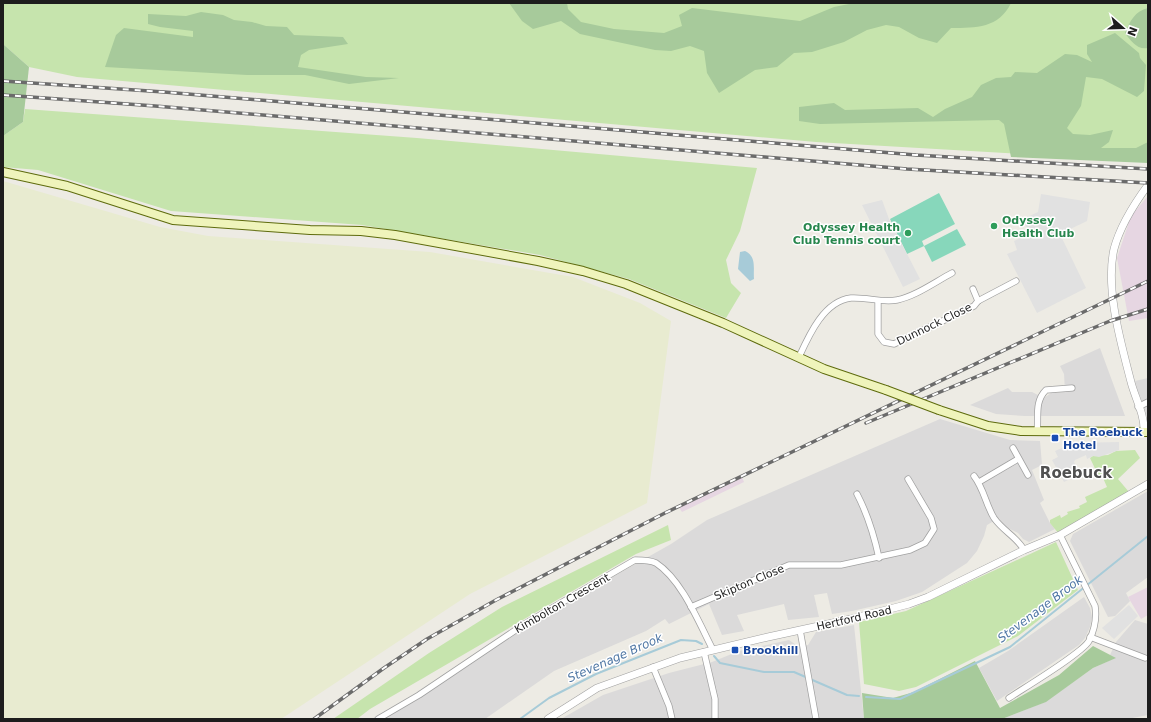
<svg xmlns="http://www.w3.org/2000/svg" width="1151" height="722" font-family="'DejaVu Sans',sans-serif">
<style>
.residential{fill:#dbdada}
.industrial{fill:#e6d6e2}
.farmland{fill:#e8ebd0}
.grass{fill:#c6e4ad}
.forest{fill:#a7ca9b}
.pitch{fill:#87d7bb}
.parking{fill:#e1e1e1}
.water{fill:#a7cbd8}
.lines{fill:none;stroke-linecap:round;stroke-linejoin:round}
.stream{stroke:#a7cbd8;stroke-width:2}
.minor-casing{stroke:#a1a1a1;stroke-width:7}
.tertiary-casing{stroke:#a1a1a1;stroke-width:8}
.secondary-casing{stroke:#5e6b0d;stroke-width:10}
.minor{stroke:#fff;stroke-width:5.5}
.tertiary{stroke:#fff;stroke-width:7}
.secondary{stroke:#eff4bb;stroke-width:8}
.rail-casing{stroke:#6b6b6b;stroke-width:3.5}
.rail{stroke:#fff;stroke-width:2;stroke-dasharray:6;stroke-linecap:butt}
.secondary-bridge-casing{stroke:#5e6b0d;stroke-width:10;stroke-linecap:butt}
.secondary-bridge{stroke:#eff4bb;stroke-width:8}
.leisure-dot{fill:#2e9e5b;stroke:#fff;stroke-width:1.5}
.transit-dot{fill:#1a4fb4;stroke:#fff;stroke-width:1.5}
.labels{text-anchor:middle;stroke-width:3;stroke-linejoin:round;paint-order:stroke}
.leisure-label{font-size:11px;font-weight:bold;fill:#27864d;stroke:#fff;text-anchor:start}
.street-label{font-size:11px;fill:#1d1d1d;stroke:#fff}
.transit-label{font-size:11px;font-weight:bold;fill:#164399;stroke:#fff;text-anchor:start}
.water-label{font-size:12px;font-style:italic;fill:#5178a5;stroke:#fff}
.district-label{font-size:15px;font-weight:bold;fill:#505050;stroke:#fff}
</style>
<rect width="100%" height="100%" fill="#edebe4"/>
<g class="residential">
<path d="M1100,348L1125,416H1025L996,414L970,405L1008,388L1012,392H1032L1044,398L1051,393L1065,392L1064,374L1060,366Z"/>
<path d="M1148,378V417L1145,415L1135,381Z"/>
<path d="M940,419L1010,440L1040,441L1042,465L1032,470L1044,500L1040,503L1050,523L1055,529L1029,542L1023,539L1018,533L1004,526L999,518L987,525L984,536L977,551L967,563L922,592L896,601L852,611L832,614L827,593L814,595L819,617L788,620L784,604L737,615L744,631L722,635L709,604L669,624L665,619L646,631L554,671L485,719H383L529,624L671,544L707,520Z"/>
<path d="M1148,491V577L1126,593L1130,601L1115,616L1108,617L1070,541L1073,534Z"/>
<path d="M1084,597L1090,608L1092,617L1090,627L1085,638L1079,645L997,701L979,668L1008,651Z"/>
<path d="M1135,620L1148,624V715L1127,719H1002L1045,702L1093,668L1115,658L1110,655L1116,642Z"/>
<path d="M854,625L864,719H561L603,695L669,673L712,662L739,651L789,640L799,647L808,645L816,632Z"/>
</g>
<g class="industrial">
<path d="M1148,196V318L1129,321L1117,258L1131,216Z"/>
<path d="M741,475L744,482L682,512L678,506Z"/>
<path d="M1148,587V615L1141,619L1128,597Z"/>
</g>
<path class="farmland" d="M3,181L160,227L208,236L430,252L573,277L640,303L671,321L647,503L470,594L281,719H3Z"/>
<g class="grass">
<path d="M3,3H1148V146L1109,159L816,142L77,77L29,67L3,44Z"/>
<path d="M25,109L417,138L757,168L740,231L726,260L731,283L741,293L726,318L629,279L540,255L362,225L171,211L38,170L3,167V136L23,122Z"/>
<path d="M1135,450L1140,458L1118,479L1129,492L1059,534L1050,523V520L1060,515L1061,518L1068,514L1067,512L1080,508L1079,506L1087,502L1085,497L1107,487L1103,478L1100,479L1090,458L1093,456L1108,455L1116,451Z"/>
<path d="M668,525L671,540L636,554L370,709L357,719H333L429,653L502,607Z"/>
<path d="M1056,542L1078,590L1018,636L916,687L899,691L864,684L859,622L906,611Z"/>
</g>
<g class="forest">
<path d="M509,3H567L568,9L581,22L614,29L664,33L682,26L679,15L692,8L800,21L834,7L854,3H1011C999,28 976,28 951,28L937,43L919,38L899,27L886,25L867,30L844,42L812,52L794,53L777,67L755,70L719,93L707,73L704,51L690,46L671,51L655,50L580,34L561,21L533,29L522,21Z"/>
<path d="M1148,8V48C1137,50 1131,41 1125,33C1130,21 1135,11 1148,8Z"/>
<path d="M201,12L223,15L234,20L252,22L266,26L287,27L294,35L343,37L348,44L309,50L301,55L298,67L366,77L399,78L349,84L305,75H247L105,67L116,35L124,28L193,37V31L160,27L148,24V14L186,16Z"/>
<path d="M1115,33L1139,53L1140,58L1146,65L1144,91L1137,97L1102,79L1086,77L1081,106L1067,128L1073,134L1090,135L1113,130L1109,142L1101,148H1136L1148,142V163L1011,157L1004,124L999,120L820,124L799,121V107L834,103L845,110L918,108L933,117L945,109L972,97L981,85L996,78L1011,77L1015,72L1037,73L1065,54L1077,55L1092,62L1087,54V45Z"/>
<path d="M3,44L29,67L23,122L3,136Z"/>
<path d="M1093,646L1116,658L1093,668L1046,702L1002,719H864L862,693L893,698L914,692L975,661L1000,708L1059,675Z"/>
</g>
<path class="pitch" d="M939,193L955,224L922,241L924,246L957,229L966,245L932,262L924,246L907,254L890,219Z"/>
<g class="parking">
<path d="M1041,194L1090,202L1087,221L1060,234L1086,288L1037,313L1007,254L1017,250L1014,241L1029,234L1023,219L1038,212Z"/>
<path d="M882,200L889,219L920,279L903,287L862,205Z"/>
<path d="M1119,442V450L1099,457L1093,456L1087,459L1086,455L1075,460L1074,462L1080,474L1064,482L1052,460L1058,457L1055,451L1073,443Z"/>
<path d="M1129,605L1138,616L1114,639L1102,628Z"/>
</g>
<path class="water" d="M745,251C757,257 753,268 754,279L750,281L738,269L740,252Z"/>
<g class="lines">
<g class="stream">
<path d="M714,656L720,663L764,672H794L847,695L859,696"/>
<path d="M866,697L900,699L1010,647L1148,536"/>
<path d="M520,719L549,698L596,674L681,640L696,641L702,644"/>
</g>
<defs>
<g id="minor">
<path d="M973,289L978,301"/>
<path d="M878,301V334L884,342L894,344L974,306L978,301L1016,281"/>
<path d="M799,357C809,335 824,301 851,298C867,297 882,303 897,300C916,296 935,282 952,273"/>
<path d="M1138,407L1148,402"/>
<path d="M1037,432C1039,417 1034,402 1046,390L1072,388"/>
<path d="M1013,448L1028,475"/>
<path d="M974,476C984,489 986,505 994,518C1003,531 1017,537 1024,550"/>
<path d="M979,482L1018,459"/>
<path d="M857,494C868,515 874,535 879,558"/>
<path d="M691,607L789,565H841L910,550L925,543L934,529L931,518L908,479"/>
<path d="M800,630L816,719"/>
<path d="M1090,637L1145,658"/>
<path d="M704,652L715,699V719"/>
<path d="M653,667L669,706L672,719"/>
<path d="M1009,698C1024,688 1081,654 1089,641C1095,629 1097,619 1095,606L1060,535"/>
<path d="M378,719L419,695L523,625L635,560C641,560 650,560 656,563C682,580 699,623 713,650"/>
</g>
<g id="tertiary">
<path d="M1144,432C1145,415 1135,398 1131,382C1121,343 1105,289 1114,249C1120,226 1134,204 1148,185"/>
<path d="M548,719L597,688L680,658L768,637L851,619L909,604L928,597L1024,550L1060,535L1148,484"/>
</g>
<g id="secondary">
<path d="M3,172L67,186L173,220L310,230L361,231L395,235L538,261L583,271L626,284L723,323L824,369L886,390"/>
<path d="M939,410L988,426L1021,431L1148,432"/>
</g>
</defs>
<use href="#minor" class="minor-casing"/>
<use href="#tertiary" class="tertiary-casing"/>
<use href="#secondary" class="secondary-casing"/>
<use href="#minor" class="minor"/>
<use href="#tertiary" class="tertiary"/>
<use href="#secondary" class="secondary"/>
<defs>
<g id="rail">
<path d="M3,81L164,92L916,155L1148,169"/>
<path d="M3,95L155,106L907,169L1148,183"/>
<path d="M866,423L1110,321L1148,309"/>
<path d="M314,719L384,668L427,639L496,600L665,513L1148,281"/>
</g>
</defs>
<use href="#rail" class="rail-casing"/>
<use href="#rail" class="rail"/>
<defs>
<path id="secondary-bridge" d="M886,390L939,410"/>
</defs>
<use href="#secondary-bridge" class="secondary-bridge-casing"/>
<use href="#secondary-bridge" class="secondary-bridge"/>
</g>
<g class="leisure-dot">
<circle cx="994" cy="226" r="4"/>
<circle cx="908" cy="233" r="4"/>
</g>
<g class="transit-dot">
<rect x="1051" y="434" width="8" height="8" rx="2"/>
<rect x="731" y="646" width="8" height="8" rx="2"/>
</g>
<g class="labels">
<g class="leisure-label">
<text x="1002" y="224">Odyssey<tspan x="1002" dy="13">Health Club</tspan></text>
<text x="900" y="231" text-anchor="end">Odyssey Health<tspan x="900" dy="13">Club Tennis court</tspan></text>
</g>
<g class="street-label">
<text transform="translate(934 324) rotate(-26)" y="4">Dunnock Close</text>
<text transform="translate(749 582) rotate(-23)" y="4">Skipton Close</text>
<text transform="translate(562 603) rotate(-30)" y="4">Kimbolton Crescent</text>
<text transform="translate(854 618) rotate(-13)" y="4">Hertford Road</text>
</g>
<g class="transit-label">
<text x="1063" y="436">The Roebuck<tspan x="1063" dy="13">Hotel</tspan></text>
<text x="743" y="654">Brookhill</text>
</g>
<g class="water-label">
<text transform="translate(1040 609) rotate(-37)" y="4">Stevenage Brook</text>
<text transform="translate(615 658) rotate(-24)" y="4">Stevenage Brook</text>
</g>
<g class="district-label">
<text x="1076" y="478">Roebuck</text>
</g>
</g>
<rect width="1151" height="722" fill="none" stroke="#1d1d1d" stroke-width="8"/>
<g transform="translate(1123 28) rotate(110)" stroke="#ffffff" stroke-width="3" paint-order="stroke">
<path d="M0-3L7 15L0 10L-7 15Z" fill="#1d1d1d"/>
<text y="-6" font-size="11" font-weight="bold" text-anchor="middle" fill="#1d1d1d">N</text>
</g>
</svg>
